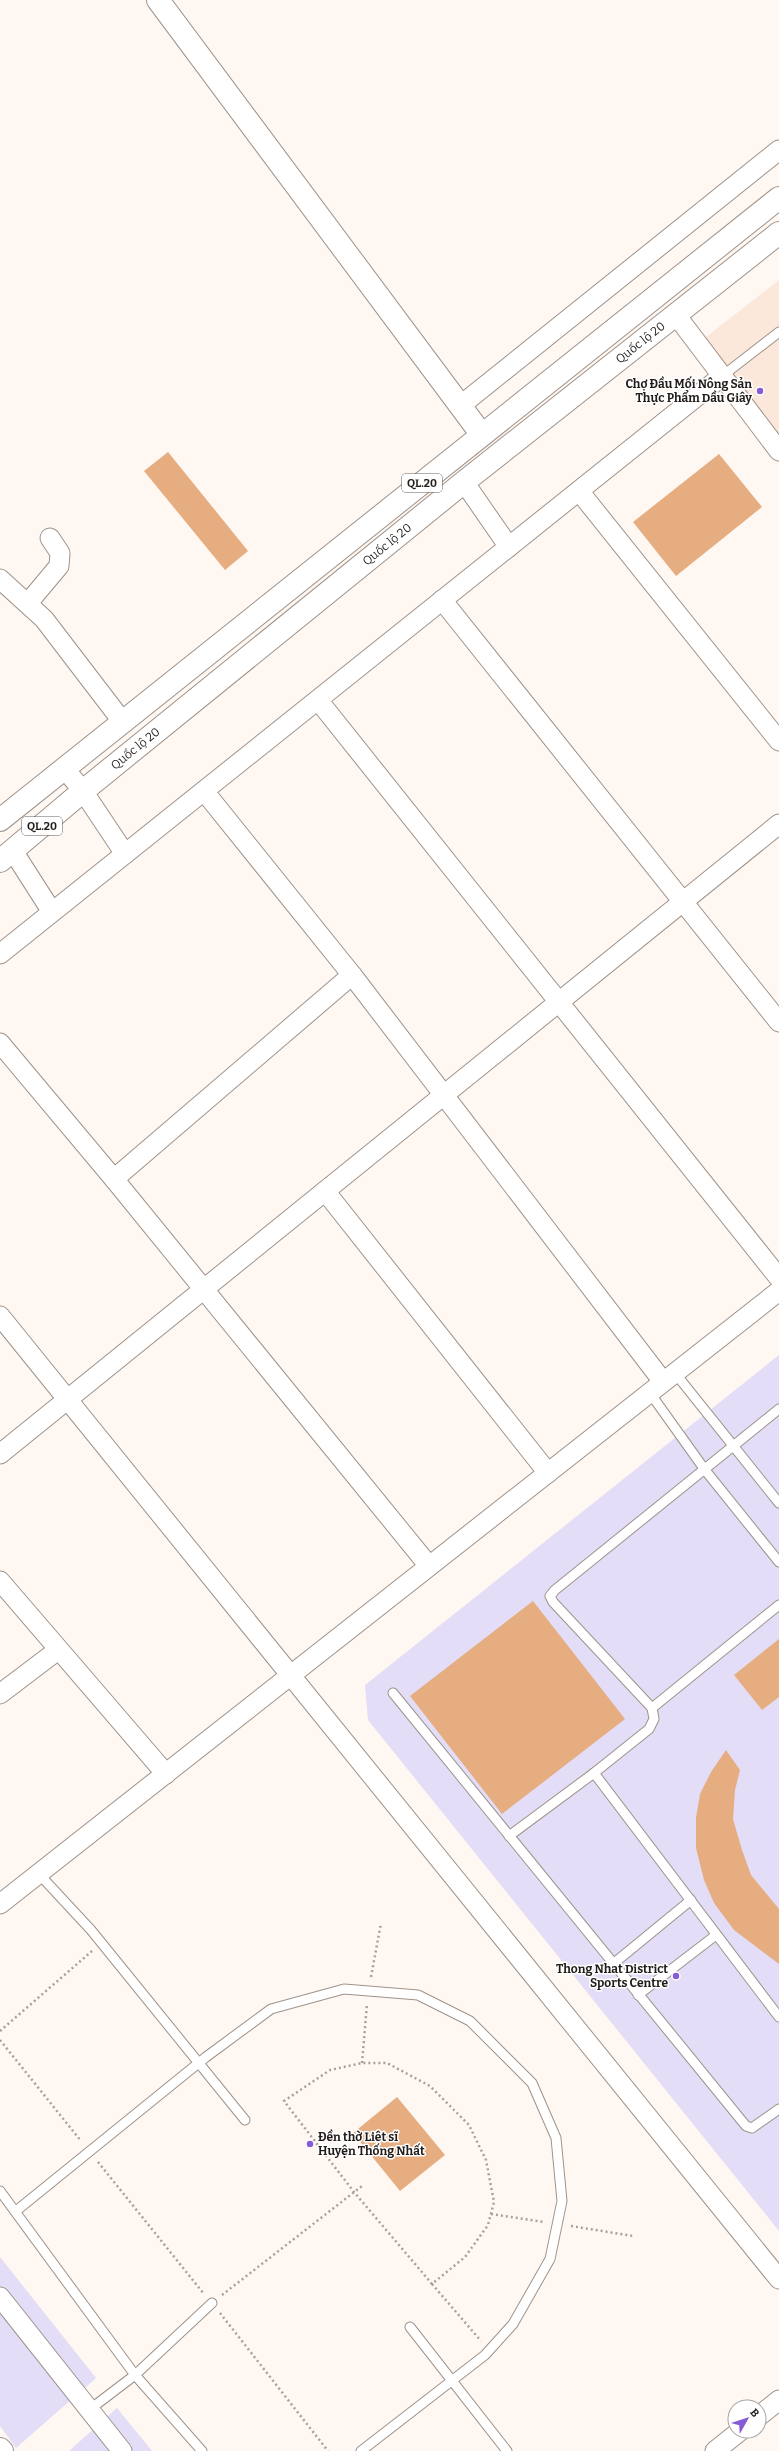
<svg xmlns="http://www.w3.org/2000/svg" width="779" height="2451" font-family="Bitter,serif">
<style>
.built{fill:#fbe8da}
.green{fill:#e3ddf7}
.building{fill:#e6ad81}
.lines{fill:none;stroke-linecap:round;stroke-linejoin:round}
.service-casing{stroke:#9e938a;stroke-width:11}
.minor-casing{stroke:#9e938a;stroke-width:21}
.tertiary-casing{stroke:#9e938a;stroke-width:24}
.trunk-casing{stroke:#9e938a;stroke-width:24}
.path{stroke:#a6a09b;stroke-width:2.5;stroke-dasharray:2 3;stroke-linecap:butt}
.service{stroke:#fff;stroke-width:9}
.minor{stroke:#fff;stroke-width:19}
.tertiary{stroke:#fff;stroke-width:22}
.trunk{stroke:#fff;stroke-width:22}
.poi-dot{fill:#865cd6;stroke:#fff;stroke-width:1.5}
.labels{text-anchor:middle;stroke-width:3;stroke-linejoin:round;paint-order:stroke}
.shield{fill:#fff;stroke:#64615f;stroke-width:1}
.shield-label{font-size:11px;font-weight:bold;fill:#221d1a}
.street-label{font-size:12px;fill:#221d1a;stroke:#fff}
.poi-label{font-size:12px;font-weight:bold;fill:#221d1a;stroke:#fff;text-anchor:end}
</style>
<rect width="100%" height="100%" fill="#fff7f2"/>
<path class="built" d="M779,280V441L701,341Z"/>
<g class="green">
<path d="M779,1355V2231L368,1720L365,1685Z"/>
<path d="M0,2257L96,2378L16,2448L0,2426Z"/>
<path d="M117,2408L152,2451H69Z"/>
</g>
<g class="building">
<path d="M168,452L248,551L225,570L144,471Z"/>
<path d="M719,454L762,507L676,576L633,522Z"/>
<path d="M533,1601L625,1719L502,1814L410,1696Z"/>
<path d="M779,1639V1697L762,1710L734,1675Z"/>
<path d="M726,1750L740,1770L735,1790L733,1819L742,1850L751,1875L779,1909V1964L734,1930L714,1903L704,1880L696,1848V1818L700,1794L711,1772Z"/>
<path d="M397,2097L445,2155L400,2191L353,2133Z"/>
</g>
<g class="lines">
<defs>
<g id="service">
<path d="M721,377L779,332"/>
<path d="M675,1373L779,1503"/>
<path d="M650,1393L705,1470L779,1562"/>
<path d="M393,1693L746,2126L752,2128L779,2109"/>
<path d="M652,1708L779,1605"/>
<path d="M594,1773L779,2017"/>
<path d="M509,1836L594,1773L649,1729L654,1719L652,1708L553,1602L550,1596L555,1590L779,1409"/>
<path d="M39,1874L91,1930L245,2120"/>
<path d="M613,1964L691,1900"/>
<path d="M638,1995L716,1935"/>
<path d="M0,2191L135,2375L202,2451"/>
<path d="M16,2211L206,2057L271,2009L344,1989L418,1995L470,2021L532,2083L556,2138L562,2201L550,2259L513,2324L485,2355L361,2451"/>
<path d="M410,2327L507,2451"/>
<path d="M89,2410L135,2375L212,2303"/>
</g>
<g id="minor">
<path d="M676,315L779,451"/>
<path d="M460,406L779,150"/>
<path d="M464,482L509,547"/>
<path d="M579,491L779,741"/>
<path d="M0,579L44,619L122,721"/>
<path d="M442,600L779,1022"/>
<path d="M28,603L59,566L60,553L50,538"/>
<path d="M318,700L779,1278"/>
<path d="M64,768L83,791L125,854"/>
<path d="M204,791L352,975L661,1379"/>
<path d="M13,851L52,912"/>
<path d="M0,954L721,377"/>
<path d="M0,1043L114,1179L429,1566"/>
<path d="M114,1179L352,975"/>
<path d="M325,1191L548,1473"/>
<path d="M0,1316L779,2279"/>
<path d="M0,1454L779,824"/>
<path d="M0,1581L166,1774"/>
<path d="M0,1694L58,1650"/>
<path d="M0,1904L779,1291"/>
<path d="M0,2297L122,2451"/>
<path d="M759,2416L779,2400"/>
<path d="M715,2451L740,2431"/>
</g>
<path id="tertiary" d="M158,0L482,435"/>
<g id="trunk">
<path d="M0,820L779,198"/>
<path id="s1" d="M0,861L83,791L464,482L779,233"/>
<path d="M0,2449L2,2451"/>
</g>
</defs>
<use href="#service" class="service-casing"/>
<use href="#minor" class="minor-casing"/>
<use href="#tertiary" class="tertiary-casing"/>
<use href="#trunk" class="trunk-casing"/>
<g class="path">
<path d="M371,1977L381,1923"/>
<path d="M0,2031L92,1951"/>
<path d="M0,2040L81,2141"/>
<path d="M362,2063L367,2004"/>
<path d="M98,2162L204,2294"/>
<path d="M491,2214L544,2222"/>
<path d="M571,2226L633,2236"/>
<path d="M432,2284L354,2192L284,2101L330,2070L362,2063H387L430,2086L469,2125L486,2160L494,2202L488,2225L465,2257L432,2284L481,2341"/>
<path d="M222,2295L362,2186"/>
<path d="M220,2313L328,2451"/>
</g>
<use href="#service" class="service"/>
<use href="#minor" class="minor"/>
<use href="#tertiary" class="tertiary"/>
<use href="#trunk" class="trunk"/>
</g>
<g class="poi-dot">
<circle cx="760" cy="391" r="4"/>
<circle cx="676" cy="1976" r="4"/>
<circle cx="310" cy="2144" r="4"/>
</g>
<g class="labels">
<g class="shield">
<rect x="402" y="474" width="40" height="18" rx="3"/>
<rect x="22" y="817" width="40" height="18" rx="3"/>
</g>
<g class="shield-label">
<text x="422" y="487">QL.20</text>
<text x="42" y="830">QL.20</text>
</g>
<g class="street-label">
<text dy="4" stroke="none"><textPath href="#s1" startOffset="824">Quốc lộ 20</textPath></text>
<text dy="4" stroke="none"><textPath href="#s1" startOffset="500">Quốc lộ 20</textPath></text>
<text dy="4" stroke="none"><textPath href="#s1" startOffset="176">Quốc lộ 20</textPath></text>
</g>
<g class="poi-label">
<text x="752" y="388">Chợ Đầu Mối Nông Sản<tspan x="752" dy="14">Thực Phẩm Dầu Giây</tspan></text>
<text x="668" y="1973">Thong Nhat District<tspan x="668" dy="14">Sports Centre</tspan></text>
<text x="318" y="2141" text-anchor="start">Đền thờ Liệt sĩ<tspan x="318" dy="14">Huyện Thống Nhất</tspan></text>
</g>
</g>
<g transform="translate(747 2419) rotate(51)"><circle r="19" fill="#ffffff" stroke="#a7a5a3"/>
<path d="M0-3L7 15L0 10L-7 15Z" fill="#865cd6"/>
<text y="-6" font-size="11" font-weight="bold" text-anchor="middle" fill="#221d1a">B</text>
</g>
</svg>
